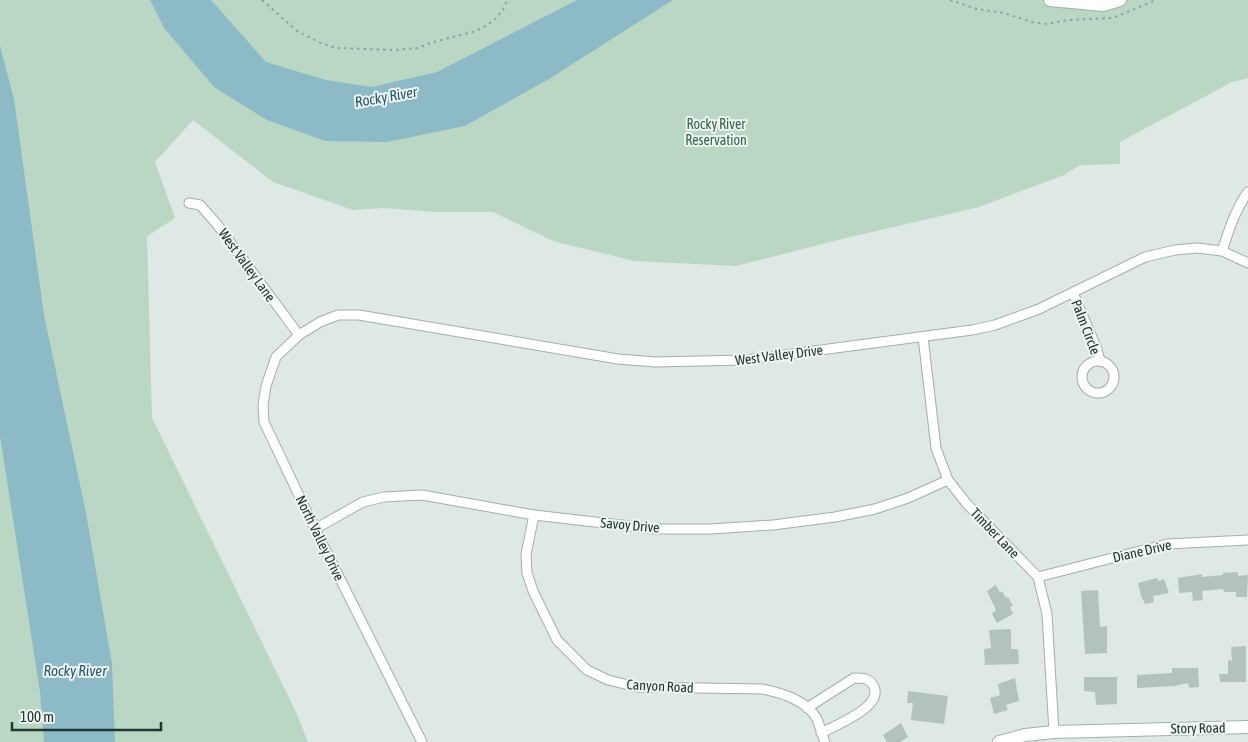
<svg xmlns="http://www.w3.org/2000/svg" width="1248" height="742" font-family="'Asap Condensed',sans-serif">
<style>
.green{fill:#bad7c3}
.water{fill:#8cbbc7}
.building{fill:#b4c2bd}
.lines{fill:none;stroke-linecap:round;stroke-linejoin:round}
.street-casing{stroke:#a2afab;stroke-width:11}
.secondary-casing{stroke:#9fb2ac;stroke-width:14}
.path{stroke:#83a89e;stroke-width:2;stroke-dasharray:2.5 4;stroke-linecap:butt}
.street{stroke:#fff;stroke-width:9}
.secondary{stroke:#fff;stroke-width:12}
.labels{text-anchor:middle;stroke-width:4;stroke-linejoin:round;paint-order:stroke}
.park-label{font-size:14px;fill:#316749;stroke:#eef5f2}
.street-label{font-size:14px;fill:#223631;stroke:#eef5f2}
.water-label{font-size:15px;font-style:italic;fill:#245a6a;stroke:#eef5f2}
</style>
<rect width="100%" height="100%" fill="#dee8e4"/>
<path class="green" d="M0,0H1248V78L1232,82L1120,142V164L1080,165L1064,175L979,207L846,238L736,266L634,261L553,241L493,212H436L384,208L353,210L273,182L193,120L155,162L175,218L147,236L152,418L296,712L308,742H0Z"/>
<g class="water">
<path d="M150,0H211L266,62L326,80L372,87L437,72L577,0H673L549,79L465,126L387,142L325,141L267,120L214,87L164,28Z"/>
<path d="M0,46L14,99L44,315L86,513L112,664L115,742H44L40,692L0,436Z"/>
</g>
<g class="building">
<path d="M1238,572V576L1248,575L1247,597H1236V592H1224L1223,589L1202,591L1203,600L1193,601L1192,592L1179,593L1178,578L1202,574V577L1223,575V573Z"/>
<path d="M1157,578L1159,581L1164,579L1169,593L1153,596L1154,602L1145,604L1143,599H1142L1138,583Z"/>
<path d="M996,585L1000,593L1002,591L1006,598L1008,597L1013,606L1010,607L1013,614L997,623L992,614L996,610L987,591Z"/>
<path d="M1098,590L1100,627L1107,626V653L1085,654L1081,591Z"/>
<path d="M1011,629V649H1018L1019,664L985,665L984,649L991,648L989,630Z"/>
<path d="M1246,646V682H1220L1219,674H1228V660L1232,661L1231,647Z"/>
<path d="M1172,668H1198L1199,687L1189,688L1188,683L1174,686L1137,688V675L1172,673Z"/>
<path d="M1084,677H1117V704L1096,705L1095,692L1084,691Z"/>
<path d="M1015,678L1019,701L1006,705L1008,710L994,714L990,698L1000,695L998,684Z"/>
<path d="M908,691L948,696L944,724L911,720L913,703H907Z"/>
<path d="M901,723L908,737L900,742H887L883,735Z"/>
</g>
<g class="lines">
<defs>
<g id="street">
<path d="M189,203L200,205L216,223L299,335"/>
<path d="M1222,251C1229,230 1235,210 1248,192"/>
<path d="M1073,293L1097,349L1100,361"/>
<path d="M923,337L936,448L948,480L967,504L1038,577L1047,614L1054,732"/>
<circle cx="1098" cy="377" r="16"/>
<path d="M534,515L526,554L527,573L533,591L557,640L587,670L608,680L637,687L762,689C781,693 807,700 817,719C820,726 822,735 825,742"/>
<path d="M315,529L363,502L384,497L422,495L534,515L656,529H711L773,525L835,517L875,509L908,498L948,480"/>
<path d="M1038,577L1167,544L1248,540"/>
<path d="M807,708L854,678C863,678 870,678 874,687C883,707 836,725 821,733"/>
<path d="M422,742L315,529L264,422L263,405L266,386L276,357L299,335L320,322L338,315H359L618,359L655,362L745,360L972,330L995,325L1039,309L1145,257L1175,250L1197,248L1222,251L1248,263"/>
</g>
<g id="secondary">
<path d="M1050,0L1103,5L1120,0"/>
<path d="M999,742L1025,735L1054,732L1248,727"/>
</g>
</defs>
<use href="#street" class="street-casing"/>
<use href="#secondary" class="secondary-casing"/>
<g class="path">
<path d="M262,0L297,31L321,43L336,48L395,50L418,48L430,43L476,31L486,26L495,19L503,10L507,0"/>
<path d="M950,0L977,9L1004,13L1032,22L1047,24L1068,20L1113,18L1156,0"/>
</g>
<use href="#street" class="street"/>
<use href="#secondary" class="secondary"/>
</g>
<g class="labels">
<g class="park-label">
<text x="716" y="129">Rocky River<tspan x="716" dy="16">Reservation</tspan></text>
</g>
<g class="street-label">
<text transform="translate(247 265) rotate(54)" y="5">West Valley Lane</text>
<text transform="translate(1086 327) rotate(69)" y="5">Palm Circle</text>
<text transform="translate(779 355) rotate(-7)" y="5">West Valley Drive</text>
<text transform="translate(630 525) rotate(5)" y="5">Savoy Drive</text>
<text transform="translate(995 533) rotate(46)" y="5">Timber Lane</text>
<text transform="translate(320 538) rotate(64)" y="5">North Valley Drive</text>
<text transform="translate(1142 551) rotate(-13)" y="5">Diane Drive</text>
<text transform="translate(660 686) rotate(3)" y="5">Canyon Road</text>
<text transform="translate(1198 728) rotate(-1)" y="5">Story Road</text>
</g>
<g class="water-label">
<text transform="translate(386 97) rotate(-10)" y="5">Rocky River</text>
<text x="75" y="676">Rocky River</text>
</g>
</g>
<path d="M12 722v8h149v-8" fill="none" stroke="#223631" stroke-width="2.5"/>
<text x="20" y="722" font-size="15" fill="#223631" stroke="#eef5f2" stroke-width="4" paint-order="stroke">100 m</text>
</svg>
